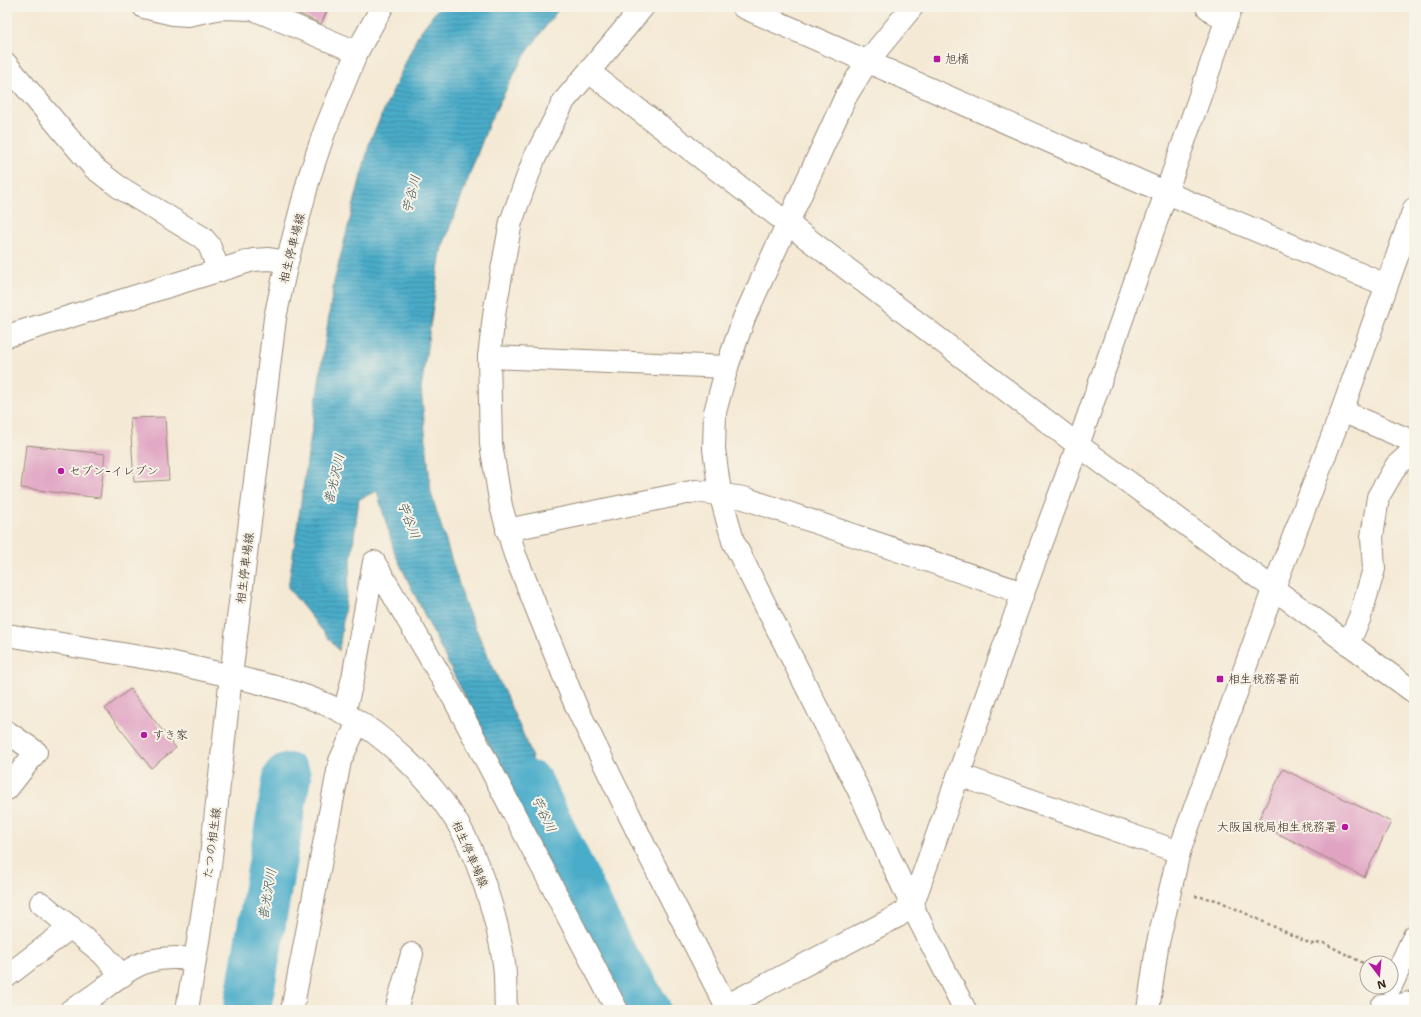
<svg xmlns="http://www.w3.org/2000/svg" width="1421" height="1017" viewBox="0 0 1421 1017" font-family="'Shantell Sans','Klee One',sans-serif">
<style>
.water{fill:url(#water-rules);stroke:#426b74}
.lines{fill:none;stroke-linecap:round;stroke-linejoin:round}
.river{stroke:#49acc9;stroke-width:48}
.building{fill:#e0a3c2}
.minor-casing{stroke:#988a79;stroke-width:24}
.major-casing{stroke:#988a79;stroke-width:24}
.path{stroke:#988a79;stroke-width:2.5;stroke-dasharray:3 3;stroke-linecap:butt}
.minor{stroke:#fff;stroke-width:22}
.major{stroke:#fff;stroke-width:22}
.poi-dot{fill:#b5179e;stroke:#f7f3e8;stroke-width:1.5}
.labels{text-anchor:middle;dominant-baseline:central;stroke-width:4;stroke-linejoin:round;paint-order:stroke}
.poi-label{font-size:12px;fill:#3b2a1e;stroke:#f7f3e8;text-anchor:start}
.street-label{font-size:12px;fill:#3b2a1e;stroke:#f7f3e8}
.water-label{font-size:13px;font-style:italic;fill:#40585a;stroke:#f7f3e8}
</style>
<defs>
<pattern id="water-rules" width="6" height="5" patternUnits="userSpaceOnUse"><rect width="6" height="5" fill="#49acc9"/><path d="M0 2.5h6" fill="none" stroke="#3e8ca3"/></pattern>
</defs>
<rect width="100%" height="100%" fill="#f7f3e8"/>
<filter id="ink" filterUnits="userSpaceOnUse"><feTurbulence type="fractalNoise" baseFrequency=".025" numOctaves="2"/><feDisplacementMap in="SourceGraphic" scale="8" xChannelSelector="R" yChannelSelector="G"/><feConvolveMatrix kernelMatrix="1 2 1 2 8 2 1 2 1" color-interpolation-filters="sRGB"/></filter>
<filter id="wash" filterUnits="userSpaceOnUse"><feTurbulence type="fractalNoise" baseFrequency=".012" numOctaves="4" result="noise"/><feDisplacementMap in="SourceGraphic" scale="16" xChannelSelector="R" yChannelSelector="G"/><feGaussianBlur stdDeviation="0.9" result="paint"/><feColorMatrix in="noise" values="0 0 0 0 0 0 0 0 0 0 0 0 0 0 0 0 0 1.4 0 .05"/><feComposite in="paint" operator="in"/></filter>
<g filter="url(#wash)">
<rect width="100%" height="100%" fill="#f4e9d4"/>
<polygon class="water" points="439,7 560,7 522,59 489,123 441,251 421,389 431,493 466,607 528,745 577,905 524,814 446,659 395,554 377,491 359,499 339,651 288,588 334,282 370,141 418,35"/>
<g class="lines">
<g class="river">
<polyline points="530,785 609,949 647,1010"/>
<polyline points="247,1010 287,777"/>
</g>
</g>
<g id="blocks">
<g class="building">
<polygon points="284,7 329,7 321,24"/>
<polygon points="165,417 169,480 134,482 130,418"/>
<polygon points="26,445 105,454 100,498 21,488"/>
<polygon points="130,689 176,748 151,768 105,709"/>
<polygon points="1283,769 1391,822 1364,877 1257,823"/>
</g>
</g>
</g>
<g filter="url(#ink)">
<use href="#blocks" fill-opacity="0" stroke="#988a79" stroke-width="1"/>
<g class="lines">
<g class="minor-casing">
<g id="minor">
<polyline points="144,7 173,14 188,15 221,8 253,9 357,52"/>
<polyline points="643,7 564,101 534,159 511,222 495,308 489,357 491,444 501,506 515,555 576,706 644,845 728,1010"/>
<polyline points="743,7 1167,193 1386,285"/>
<polyline points="912,7 867,62 846,96 744,318 727,367 715,412 714,449 720,493 733,541 858,789 912,906 965,1010"/>
<polyline points="1207,7 1225,21"/>
<polyline points="7,65 94,168 119,187 203,238 209,245 219,271"/>
<polyline points="589,72 1078,445 1414,692"/>
<polyline points="7,336 253,260 269,259 287,262"/>
<polyline points="489,357 727,367"/>
<polyline points="1342,411 1414,442"/>
<polyline points="507,530 696,491 744,498 1023,593"/>
<polyline points="7,635 165,661 231,676"/>
<polyline points="1348,644 1360,617 1374,569 1372,537 1378,497 1396,466 1414,450"/>
<polyline points="344,713 353,678 374,562 454,699 617,1010"/>
<polyline points="7,732 36,752 7,789"/>
<polyline points="959,775 1179,852"/>
<polyline points="41,903 103,954 122,976"/>
<polyline points="7,976 71,927"/>
<polyline points="1391,986 1414,936"/>
<polyline points="726,1006 898,916 912,906 1023,593 1078,445 1231,7"/>
<polyline points="1382,1006 1395,1006 1414,1002"/>
<path d="M71 1010C98 997 120 970 149 961 165 957 180 958 195 959"/>
<polyline points="292,1010 340,761 358,722"/>
<polyline points="396,1010 412,954"/>
<polyline points="1148,1010 1157,947 1179,852 1273,590 1342,411 1414,209"/>
</g>
</g>
<g class="major-casing">
<g id="major">
<path d="M231 676C269 685 309 694 344 713 387 737 426 775 453 816 478 854 498 920 504 964 506 979 505 995 506 1010"/>
<polyline points="187,1010 210,866 231,676 275,318 287,262 309,178 325,130 357,52 382,7"/>
</g>
</g>
<polyline class="path" points="1195,896 1217,900 1311,944 1324,943 1367,965"/>
<use href="#minor" class="minor"/>
<use href="#major" class="major"/>
</g>
</g>
<g class="poi-dot">
<rect x="933" y="55" width="8" height="8" rx="2"/>
<circle cx="61" cy="471" r="4"/>
<rect x="1216" y="675" width="8" height="8" rx="2"/>
<circle cx="144" cy="735" r="4"/>
<circle cx="1345" cy="827" r="4"/>
</g>
<g class="labels">
<g class="poi-label">
<text x="945" y="59">旭橋</text>
<text x="69" y="471">セブン-イレブン</text>
<text x="1228" y="679">相生税務署前</text>
<text x="152" y="735">すき家</text>
<text x="1337" y="827" text-anchor="end">大阪国税局相生税務署</text>
</g>
<g class="street-label">
<text transform="translate(292 248) rotate(-76)">相生停車場線</text>
<text transform="translate(245 568) rotate(-83)">相生停車場線</text>
<text transform="translate(212 843) rotate(-83)">たつの相生線</text>
<text transform="translate(470 854) rotate(66)">相生停車場線</text>
</g>
<g class="water-label">
<text transform="translate(411 194) rotate(-76)">苧谷川</text>
<text transform="translate(334 479) rotate(-77)">普光沢川</text>
<text transform="translate(409 520) rotate(69)">苧谷川</text>
<text transform="translate(544 814) rotate(64)">苧谷川</text>
<text transform="translate(267 894) rotate(-80)">普光沢川</text>
</g>
</g>
<rect width="1421" height="1017" fill="none" stroke="#f7f3e8" stroke-width="24"/>
<g transform="translate(1379 975) rotate(164)"><circle r="19" fill="#f7f3e8" stroke="#aca397"/>
<path d="M0-3L7 15L0 10L-7 15Z" fill="#b5179e"/>
<text y="-6" font-size="11" font-weight="bold" text-anchor="middle" fill="#3b2a1e">N</text>
</g>
</svg>
